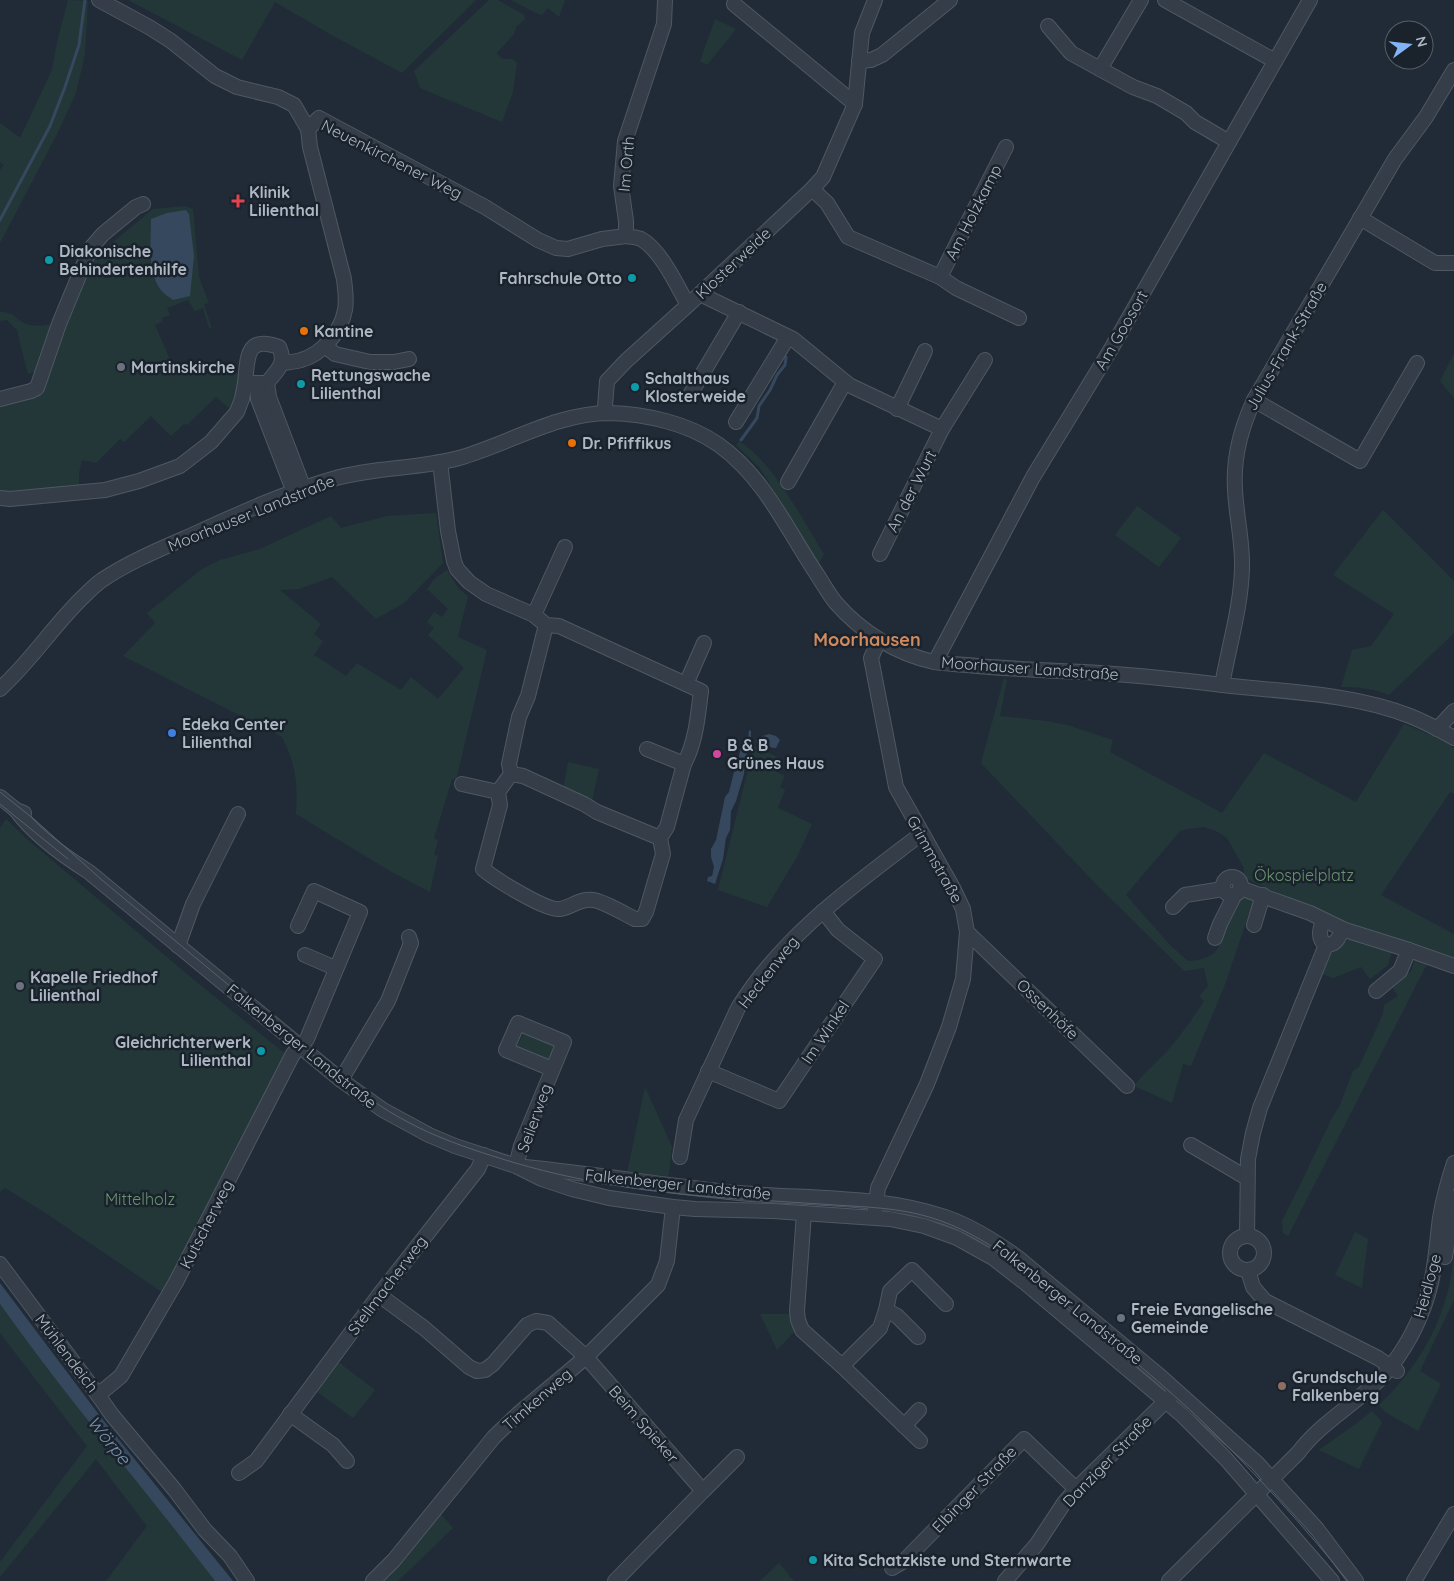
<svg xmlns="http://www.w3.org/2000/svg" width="1454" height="1581" viewBox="0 0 1454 1581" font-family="Quicksand,sans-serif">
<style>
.green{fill:#233738}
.water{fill:#35485e}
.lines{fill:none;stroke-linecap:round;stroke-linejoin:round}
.stream{stroke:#35485e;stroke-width:3}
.minor-casing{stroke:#4f5862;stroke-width:16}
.minor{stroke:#343d48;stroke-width:14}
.tram{stroke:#56616f;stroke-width:1}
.health-dot{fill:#e0444e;stroke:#1a222c;stroke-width:2}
.culture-dot{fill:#0f9aa8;stroke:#1a222c;stroke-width:2}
.food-dot{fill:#e8710a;stroke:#1a222c;stroke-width:2}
.worship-dot{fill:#6b7280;stroke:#1a222c;stroke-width:2}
.shop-dot{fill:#3f7fe0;stroke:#1a222c;stroke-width:2}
.hotel-dot{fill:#d1479c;stroke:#1a222c;stroke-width:2}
.education-dot{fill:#8d6e63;stroke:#1a222c;stroke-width:2}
.labels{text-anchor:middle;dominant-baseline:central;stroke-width:5;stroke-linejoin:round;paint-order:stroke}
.street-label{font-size:16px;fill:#aeb8c4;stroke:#1a222c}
.poi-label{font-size:16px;font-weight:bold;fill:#aeb8c4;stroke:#1a222c;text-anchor:start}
.park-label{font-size:16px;fill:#67946f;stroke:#1a222c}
.neighbourhood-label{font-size:18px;font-weight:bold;fill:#d18a5d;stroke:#1a222c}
.water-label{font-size:18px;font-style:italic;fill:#7790ac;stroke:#1a222c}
</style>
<rect width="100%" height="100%" fill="#212b37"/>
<g class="green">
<polygon points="68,0 88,1 85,54 76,93 56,136 0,243 0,170 4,165 0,162 0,123 20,138 52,70 57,42"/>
<polygon points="128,0 476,0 402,73 330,34 275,2 242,60"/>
<polygon points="489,0 498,0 524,15 525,19 516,27 514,34 497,53 502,59 513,59 517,63 513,92 502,122 420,88 414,71"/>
<polygon points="511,0 565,0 559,17 548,8 542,15 536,13"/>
<polygon points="715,19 736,29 707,65 700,61"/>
<path d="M185 206 193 209 199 277 209 303 204 304 212 329 209 328 203 308 195 311 188 300 167 308 170 315 162 318V322L155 325 174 369 179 366 182 369 183 374 242 373 237 400 230 409 216 397 187 425 184 424 171 436 151 416 124 442 120 439 96 463 82 460 79 473V490L0 494V404L42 388 34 372 28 374 17 330 7 320 0 321V312C16 312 14 319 26 324 35 327 46 325 55 324L96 247 101 252 153 209Z"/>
<polygon points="1454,353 1454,398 1440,381"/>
<path d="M739 441C773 462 802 519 824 554L819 563 760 468 736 445Z"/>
<polygon points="1137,506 1181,538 1159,567 1115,535"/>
<path d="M1383 510 1454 581V633L1389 695C1374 688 1357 687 1341 687L1352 650 1371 646 1394 614 1333 575Z"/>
<path d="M436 513 443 563 404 603 376 619 332 577 299 589 280 590 321 624 314 634 323 641 314 655 346 676 357 663 401 690 411 677 438 699 464 668 428 635 434 628 427 622 434 612 442 617 448 609 427 589 435 578 447 570 459 589 468 596 458 637 487 650 456 780 452 779 434 838 438 840 434 855 438 856 430 892 390 871 296 814C298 783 296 765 282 737L123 656 155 623 147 613 202 569 220 560 260 549 331 516 341 528 387 516Z"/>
<path d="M1004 678 1007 680 1000 716 1047 721 1067 725 1113 740 1110 752 1222 813 1264 753 1356 802 1404 724 1433 736 1454 748V794L1450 792 1381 895 1454 934V961L1359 929 1244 878V868L1227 838 1216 831 1204 827 1187 829 1180 831 1126 895 1170 945 1188 961C1199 961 1216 957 1220 944 1222 938 1223 931 1225 925 1229 914 1237 900 1246 893L1255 896 1224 987 1191 1066 1183 1064 1172 1103 1134 1086C1144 1072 1158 1062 1169 1049 1182 1034 1193 1018 1204 1001L1199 996 1208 986 1204 968 1184 971 1094 882 981 763Z"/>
<polygon points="754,746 780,758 775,771 785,776 780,787 785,790 778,808 812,824 798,855 767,907 718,890"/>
<polygon points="568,762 599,769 592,801 563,791"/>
<polygon points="6,819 28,840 194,980 288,1056 164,1290 162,1292 44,1212 5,1188 0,1192 0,828"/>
<polygon points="1349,939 1392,952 1388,965 1370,979 1361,967 1333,978 1322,974 1330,955"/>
<polygon points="1415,959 1427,964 1288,1236 1283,1233 1282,1221 1299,1187 1332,1118 1339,1107 1353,1071 1359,1067 1383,1014 1384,1005 1398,996 1393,988 1411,971"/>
<polygon points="524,1032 558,1046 551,1063 516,1048"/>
<polygon points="645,1087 672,1147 669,1174 668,1176 627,1173"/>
<polygon points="1355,1232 1368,1239 1362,1288 1335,1275"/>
<path d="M1454 1252V1300L1420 1371 1441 1384 1418 1431 1385 1412 1379 1405C1410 1376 1434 1339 1446 1298 1451 1283 1452 1267 1454 1252Z"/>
<polygon points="0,1304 102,1439 175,1528 215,1581 106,1581 147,1526 96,1459 0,1577 0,1562 87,1446 0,1333"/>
<polygon points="760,1314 791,1314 791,1322 796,1330 777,1350"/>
<polygon points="337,1361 375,1390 353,1418 316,1391"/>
<polygon points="1372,1411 1382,1422 1359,1469 1319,1450 1357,1423"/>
<polygon points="441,1514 453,1528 398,1581 382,1581 406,1555"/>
<path d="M779 1563C785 1569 788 1575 794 1581H760Z"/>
</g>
<g class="water">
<path d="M186 210 189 214 194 256 190 296 173 300C169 297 163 293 160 289 147 270 151 241 151 219L167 213Z"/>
<polygon points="749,730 751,731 751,743 745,759 744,774 736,801 731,811 730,830 726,838 723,859 715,884 707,881 708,877 712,876 714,867 711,857 711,849 716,840 725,797 729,792 734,772 739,765 739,756 741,747 748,740"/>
<path d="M769 734 776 736 780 740 776 748C770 748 763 744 757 744L756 740 760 737Z"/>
<path d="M0 1283 103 1420 233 1581H215C144 1488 68 1400 0 1304Z"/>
</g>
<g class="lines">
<g class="stream">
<polyline points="0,220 50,126 65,87 79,45 85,0"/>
<polyline points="741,440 757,418 759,406 770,390 777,375 785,365 786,357"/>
</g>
<g class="minor-casing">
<g id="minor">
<polyline points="99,0 149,27 171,41 215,76 237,87 278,97 294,105 308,129 319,118 485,207 538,240 556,248 568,249 602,239 626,236"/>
<path d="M665 0 664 24 625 141 621 186 626 221V236C630 237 637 237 641 239 661 250 677 286 688 305"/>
<polyline points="1141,0 1100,69 1133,87 1157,96 1186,113 1195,122 1229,142"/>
<polyline points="1165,0 1275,61"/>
<polyline points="734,4 855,104"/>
<polyline points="1048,26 1071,53 1100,69"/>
<polyline points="859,61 871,60 882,55 950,0"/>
<polyline points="812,189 827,203 848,237 940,277 1006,147"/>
<polyline points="1360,218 1435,263 1454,263"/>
<polyline points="940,277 956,288 1019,318"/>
<polyline points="700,294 793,339 849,385 942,429 880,554"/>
<polyline points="325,346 335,354 370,362 394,362 409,359"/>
<path d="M282 363C288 362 295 362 301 360 323 354 341 331 345 310 347 299 345 289 344 279L310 147 308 129"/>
<path d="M267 383H245C248 358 245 335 279 347 287 364 277 370 267 383L269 397 304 489"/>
<polyline points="257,384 258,399 294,492"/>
<polyline points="691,393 739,312"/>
<polyline points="0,399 31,391 37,388 59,324 90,249 103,234 136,207 143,204"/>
<polyline points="1254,400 1360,461 1417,363"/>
<polyline points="897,409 925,351"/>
<polyline points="606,413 605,407 607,381 626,361 688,305 812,189 823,177 855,104 862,33 875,0"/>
<polyline points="736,422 788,337"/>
<polyline points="942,429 985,360"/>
<path d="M440 462 448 531 454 561 457 569 469 582 486 594 534 615 546 625 559 626 701 691C698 715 696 742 684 764L667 827 660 838 663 854 646 912 642 919H635C625 914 603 901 593 900 580 898 572 907 560 909 546 911 495 879 483 869L500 805 498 792 511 774 509 764 519 717 528 696 546 625"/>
<polyline points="788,482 845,382"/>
<polyline points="0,498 10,499 105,490 139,481 180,466 211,442 237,412 242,399 245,383"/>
<polyline points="534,615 565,547"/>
<polyline points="935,662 1033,477 1111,349 1310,0"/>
<polyline points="686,684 704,643"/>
<path d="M1222 685C1229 646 1241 607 1242 568 1243 542 1236 515 1235 489 1233 458 1241 428 1254 400L1395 159 1426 117 1454 70"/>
<path d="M0 689C31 661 53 626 83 597 89 591 95 585 102 580 129 562 160 549 190 536 238 514 286 492 336 478 376 467 419 469 459 458 508 444 557 413 609 413 646 414 688 423 719 445 765 478 787 530 818 576 824 585 829 595 836 603 861 632 897 654 934 662 945 664 956 664 967 665 1006 669 1044 670 1083 672 1132 674 1182 680 1231 686 1290 692 1354 694 1410 716 1425 722 1440 730 1454 738"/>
<polyline points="1437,729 1454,711"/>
<polyline points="647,749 684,764"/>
<polyline points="511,774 523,776 584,804 597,812 660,838"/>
<polyline points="462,784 498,792"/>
<polyline points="0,797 16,810 24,813"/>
<path d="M16 810C34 835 62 855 89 872L341 1080 383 1110 429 1135 455 1146 516 1166 542 1179 572 1189 609 1198 673 1207 695 1209 773 1211 890 1219 924 1226 957 1238 993 1258 1024 1282 1183 1416 1226 1459 1332 1581"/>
<circle cx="1232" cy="886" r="9"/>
<polyline points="1240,888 1310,913 1345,930 1409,950 1454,966"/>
<polyline points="1173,907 1185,895 1217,890 1223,888"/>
<path d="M1323 921C1320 929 1317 939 1326 945 1336 945 1339 938 1342 929"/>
<polyline points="1254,925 1263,895"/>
<polyline points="967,932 1127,1086"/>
<polyline points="1215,938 1220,924 1233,898 1232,895"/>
<polyline points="178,946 193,904 238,814"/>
<polyline points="305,955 335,968"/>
<polyline points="1376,991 1400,971 1409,950"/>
<polyline points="708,1071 779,1101 875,959 838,930 823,911"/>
<polyline points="341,1080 388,1001 411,943 409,937"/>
<polyline points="1191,1145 1247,1178"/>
<path d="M680 1157 686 1120 738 1008C784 934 853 886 921 834"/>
<polyline points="516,1166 521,1146 564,1042 518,1023 506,1050 552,1069"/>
<path d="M525 1167C596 1174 667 1186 739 1193 806 1199 880 1195 945 1217 971 1226 995 1241 1017 1257L1161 1377 1257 1463 1317 1529 1356 1581"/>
<polyline points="875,1210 878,1188 927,1084 949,1027 963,979 967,932 963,909 953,888 896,787 871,658 879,640"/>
<polyline points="804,1213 797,1311 798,1320 802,1330 842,1366 920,1441"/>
<polyline points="1247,1236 1248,1159 1253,1133 1260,1108 1326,945"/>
<circle cx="1247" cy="1253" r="17"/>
<polyline points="1445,1257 1454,1198"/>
<polyline points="0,1264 98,1395 112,1415 174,1489 205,1530 230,1556 247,1581"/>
<polyline points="1248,1270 1253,1287 1265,1301 1378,1358 1397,1371"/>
<polyline points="379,1295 424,1328 469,1367 477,1371 485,1370 493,1364 527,1325 536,1321 548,1323 586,1357 703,1491 615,1581"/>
<polyline points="886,1310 897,1316 918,1337"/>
<polyline points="842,1366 880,1328 886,1310 890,1291 912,1270 946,1304"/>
<polyline points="98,1395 121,1376 176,1282 293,1054 307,1039 360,912 314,891 298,926"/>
<polyline points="290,1414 333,1445 347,1461"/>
<polyline points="904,1426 919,1410"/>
<polyline points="239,1473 256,1461 379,1295 478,1169 484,1155"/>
<polyline points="703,1491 737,1457"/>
<polyline points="892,1568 904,1561 1024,1439 1076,1489"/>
<polyline points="373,1581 394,1560 494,1437 518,1414 586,1357 658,1285 667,1261 673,1207"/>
<polyline points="1005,1581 1037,1544 1064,1503 1076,1489 1172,1395"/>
<path d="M1169 1581 1298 1453C1324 1418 1365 1400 1392 1365 1411 1340 1424 1312 1431 1283 1436 1261 1437 1240 1440 1218 1443 1200 1448 1181 1454 1163"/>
<polyline points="1414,1581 1454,1514"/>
</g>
</g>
<use href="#minor" class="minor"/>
<g class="tram">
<path d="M0 792 35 820 103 881 342 1079C363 1094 383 1109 406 1121 435 1137 467 1148 499 1158 578 1183 659 1194 742 1199 773 1201 805 1203 836 1205 867 1207 899 1208 929 1217 987 1234 1031 1275 1076 1313 1120 1349 1164 1385 1205 1424 1256 1474 1304 1526 1348 1581"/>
<polyline points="0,804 68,859"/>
</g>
</g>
<path class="health-dot" d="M235.5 193.5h5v5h5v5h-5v5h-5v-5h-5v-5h5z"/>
<g class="culture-dot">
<circle cx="49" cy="260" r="5"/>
<circle cx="632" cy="278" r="5"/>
<circle cx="301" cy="384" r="5"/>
<circle cx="635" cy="387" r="5"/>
<circle cx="261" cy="1051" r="5"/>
<circle cx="813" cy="1560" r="5"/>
</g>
<g class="food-dot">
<circle cx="304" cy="331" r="5"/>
<circle cx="572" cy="443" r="5"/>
</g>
<g class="worship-dot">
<circle cx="121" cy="367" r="5"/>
<circle cx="20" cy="986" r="5"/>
<circle cx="1121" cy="1318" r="5"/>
</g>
<circle class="shop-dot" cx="172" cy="733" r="5"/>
<circle class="hotel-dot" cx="717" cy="754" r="5"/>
<circle class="education-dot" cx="1282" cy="1386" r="5"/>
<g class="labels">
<g class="street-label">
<text transform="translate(392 159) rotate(27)">Neuenkirchener Weg</text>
<text transform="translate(626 164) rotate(-85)">Im Orth</text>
<text transform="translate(973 212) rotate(-63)">Am Holzkamp</text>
<text transform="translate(733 263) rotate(-43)">Klosterweide</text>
<text transform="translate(1121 330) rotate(-60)">Am Goosort</text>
<text transform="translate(1286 346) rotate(-60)">Julius-Frank-Straße</text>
<text transform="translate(911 491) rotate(-63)">An der Wurt</text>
<text transform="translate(251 513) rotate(-22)">Moorhauser Landstraße</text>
<text transform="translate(1030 668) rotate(4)">Moorhauser Landstraße</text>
<text transform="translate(935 859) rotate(61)">Grimmstraße</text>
<text transform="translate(768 972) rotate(-52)">Heckenweg</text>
<text transform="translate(1048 1009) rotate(44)">Ossenhöfe</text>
<text transform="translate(825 1032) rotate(-56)">Im Winkel</text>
<text transform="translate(302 1046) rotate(39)">Falkenberger Landstraße</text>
<text transform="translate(534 1118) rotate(-70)">Seilerweg</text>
<text transform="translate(678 1184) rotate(6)">Falkenberger Landstraße</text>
<text transform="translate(206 1224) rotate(-63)">Kutscherweg</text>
<text transform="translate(387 1285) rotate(-53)">Stellmacherweg</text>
<text transform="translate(1427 1286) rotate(-75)">Heidloge</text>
<text transform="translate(1068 1302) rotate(39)">Falkenberger Landstraße</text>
<text transform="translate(67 1353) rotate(53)">Mühlendeich</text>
<text transform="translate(537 1399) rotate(-41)">Timkenweg</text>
<text transform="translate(644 1424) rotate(49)">Beim Spieker</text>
<text transform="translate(1107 1461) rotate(-46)">Danziger Straße</text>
<text transform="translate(974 1489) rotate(-46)">Elbinger Straße</text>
</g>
<g class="poi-label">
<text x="249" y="192">Klinik<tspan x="249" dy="18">Lilienthal</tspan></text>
<text x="59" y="251">Diakonische<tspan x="59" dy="18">Behindertenhilfe</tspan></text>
<text x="622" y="278" text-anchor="end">Fahrschule Otto</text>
<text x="314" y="331">Kantine</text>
<text x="131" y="367">Martinskirche</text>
<text x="311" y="375">Rettungswache<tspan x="311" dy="18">Lilienthal</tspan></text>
<text x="645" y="378">Schalthaus<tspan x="645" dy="18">Klosterweide</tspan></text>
<text x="582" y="443">Dr. Pfiffikus</text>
<text x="182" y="724">Edeka Center<tspan x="182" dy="18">Lilienthal</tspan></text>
<text x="727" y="745">B &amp; B<tspan x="727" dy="18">Grünes Haus</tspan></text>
<text x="30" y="977">Kapelle Friedhof<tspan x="30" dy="18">Lilienthal</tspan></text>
<text x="251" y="1042" text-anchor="end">Gleichrichterwerk<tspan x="251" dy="18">Lilienthal</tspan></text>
<text x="1131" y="1309">Freie Evangelische<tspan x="1131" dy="18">Gemeinde</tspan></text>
<text x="1292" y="1377">Grundschule<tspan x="1292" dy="18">Falkenberg</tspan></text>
<text x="823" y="1560">Kita Schatzkiste und Sternwarte</text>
</g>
<g class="park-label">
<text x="1304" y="875">Ökospielplatz</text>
<text x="140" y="1199">Mittelholz</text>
</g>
<g class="neighbourhood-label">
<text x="867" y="639">Moorhausen</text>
</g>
<g class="water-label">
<text transform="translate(109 1440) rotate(51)">Wörpe</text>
</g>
</g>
<g transform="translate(1409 45) rotate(75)"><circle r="24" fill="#1a222c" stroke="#555e69"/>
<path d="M0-4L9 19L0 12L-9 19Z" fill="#82b4f5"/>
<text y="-8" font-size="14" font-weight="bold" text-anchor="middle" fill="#aeb8c4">N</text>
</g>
</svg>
